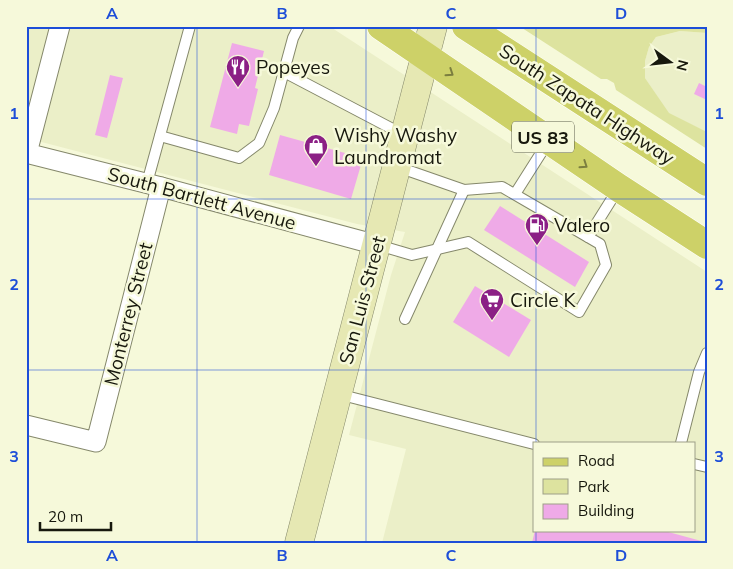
<svg xmlns="http://www.w3.org/2000/svg" width="733" height="569" viewBox="0 0 733 569" font-family="Mulish,sans-serif">
<style>
.built{fill:#ebefc8;fill-rule:evenodd}
.green{fill:#dde39f}
.building{fill:#efaae7}
.lines{fill:none;stroke-linecap:round;stroke-linejoin:round}
.service-casing{stroke:#85886b;stroke-width:12}
.minor-casing{stroke:#85886b;stroke-width:21}
.secondary-casing{stroke:#85886b;stroke-width:29}
.primary-casing{stroke:#fff;stroke-width:29}
.service{stroke:#fff;stroke-width:10}
.minor{stroke:#fff;stroke-width:19}
.secondary{stroke:#e6e8b3;stroke-width:28}
.primary{stroke:#cdd168;stroke-width:28}
.oneway{stroke:#7b7e3f}
.grid{fill:none;stroke:#1d4ed8;stroke-width:1;stroke-opacity:0.55}
.labels{text-anchor:middle;dominant-baseline:central;stroke-width:5;stroke-linejoin:round;paint-order:stroke}
.shield{fill:#f6f9da;stroke:#5a5c4a;stroke-width:1}
.shield-label{font-size:18px;font-weight:bold;fill:#17180d}
.poi-label{font-size:19px;fill:#17180d;stroke:#f6f9da;text-anchor:start}
.street-label{font-size:19px;fill:#17180d;stroke:#f6f9da}
.neatline{fill:none;stroke:#1d4ed8;stroke-width:2}
.grid-label{font-size:16px;text-anchor:middle;font-weight:bold;fill:#1d4ed8}
</style>
<rect width="100%" height="100%" fill="#f6f9da"/>
<g class="built">
<path d="M26 26H329L707 272V543H382L406 449 349 435 391 275 405 232 357 224 26 138ZM534 443H694V530H534Z"/>
<polygon points="680,31 707,33 707,132 669,114 645,78 645,61 649,47 656,37"/>
</g>
<polygon class="green" points="519,26 707,26 707,33 680,31 656,37 649,47 645,61 645,78 669,113 707,132 707,149 616,90 614,83 607,79 601,79"/>
<g class="building">
<polygon points="232,43 264,51 255,88 258,89 249,126 239,124 237,134 210,127"/>
<polygon points="110,75 123,78 107,138 95,135"/>
<polygon points="699,83 707,87 707,100 694,94"/>
<polygon points="280,135 363,158 351,199 269,175"/>
<polygon points="500,206 589,262 575,287 484,230"/>
<polygon points="475,286 531,320 509,357 453,322"/>
<polygon points="535,530 661,530 705,542 532,543"/>
</g>
<g class="lines">
<g class="service-casing">
<g id="service">
<polyline points="284,72 404,135"/>
<polyline points="160,136 239,158 259,143 274,108 293,38 299,26"/>
<polyline points="398,167 464,190 405,319"/>
<polyline points="147,183 190,26"/>
<polyline points="515,194 548,142"/>
<polyline points="588,237 618,189"/>
<polyline points="378,245 412,255 468,242 579,312 606,265 600,244 502,187 464,190"/>
<polyline points="338,394 534,444"/>
<polyline points="681,443 699,372 707,353"/>
<polyline points="694,464 707,467"/>
</g>
</g>
<g class="minor-casing">
<g id="minor">
<polyline points="26,153 161,187 377,245"/>
<polyline points="27,153 60,26"/>
<polyline points="26,425 96,442 161,187"/>
</g>
</g>
<g class="secondary-casing">
<polyline id="secondary" points="299,543 433,26"/>
</g>
<g class="primary-casing">
<g id="primary">
<polyline points="381,26 619,188 707,245"/>
<polyline points="466,26 707,182"/>
</g>
</g>
<use href="#service" class="service"/>
<use href="#minor" class="minor"/>
<use href="#secondary" class="secondary"/>
<use href="#primary" class="primary"/>
</g>
<defs><path id="oneway-chevron" d="M-2-3.5L2.5 0L-2 3.5" fill="none" stroke-width="1.6" stroke-linecap="round" stroke-linejoin="round" transform="scale(1.25)"/></defs>
<g class="oneway">
<use href="#oneway-chevron" transform="translate(450 73) rotate(34)"/>
<use href="#oneway-chevron" transform="translate(584 165) rotate(34)"/>
</g>
<path class="grid" d="M197 26V543M366 26V543M536 26V443M26 199H707M26 370H707M536 530V543"/>
<defs>
<g id="restaurant-pin" transform="scale(1.25)"><path d="M0 17L-7.5 6A9.5 9.5 0 1 1 7.5 6Z" fill="#8b2085" stroke="#f6f9da"/><path d="M-5-6h1v4h1v-4h1v4h1v-4h1v5L-1.5 .5V6h-2V.5L-5-1ZM5-6V6H3V1.5H1.5Q1.5-4 5-6Z" fill="#fff"/></g>
<g id="shop-pin" transform="scale(1.25)"><path d="M0 17L-7.5 6A9.5 9.5 0 1 1 7.5 6Z" fill="#8b2085" stroke="#f6f9da"/><path d="M-5-2.5h2.3a2.7 3.5 0 0 1 5.4 0H5L5.5 6h-11ZM-1.5-2.5h3a1.5 2.3 0 0 0-3 0Z" fill="#fff"/></g>
<g id="fuel-pin" transform="scale(1.25)"><path d="M0 17L-7.5 6A9.5 9.5 0 1 1 7.5 6Z" fill="#8b2085" stroke="#f6f9da"/><path d="M-5.5-6h7V0h2V4h1.3V-2.5L3-4.5l.8-.8L6-3V5H2.5V1h-1V6h-7ZM-4.2-4.7v3.2H.2V-4.7Z" fill="#fff"/></g>
<g id="supermarket-pin" transform="scale(1.25)"><path d="M0 17L-7.5 6A9.5 9.5 0 1 1 7.5 6Z" fill="#8b2085" stroke="#f6f9da"/><path d="M-6-5.5h2.5l.6 2H6L4.5 2H-2.5L-4.4-4H-6ZM-1.5 3.2a1.3 1.3 0 1 0 .1 0ZM3 3.2a1.3 1.3 0 1 0 .1 0Z" fill="#fff"/></g>
</defs>
<g fill-rule="evenodd">
<use href="#restaurant-pin" x="238" y="67"/>
<use href="#shop-pin" x="316" y="146"/>
<use href="#fuel-pin" x="537" y="225"/>
<use href="#supermarket-pin" x="492" y="300"/>
</g>
<g class="labels">
<rect class="shield" x="512" y="121.5" width="62" height="31" rx="4"/>
<g class="shield-label">
<text x="543" y="137">US 83</text>
</g>
<g class="poi-label">
<text x="256" y="67">Popeyes</text>
<text x="334" y="135">Wishy Washy<tspan x="334" dy="22">Laundromat</tspan></text>
<text x="554" y="225">Valero</text>
<text x="510" y="300">Circle K</text>
</g>
<g class="street-label">
<text transform="translate(587 104) rotate(33)">South Zapata Highway</text>
<text transform="translate(202 198) rotate(15)">South Bartlett Avenue</text>
<text transform="translate(362 300) rotate(-75)">San Luis Street</text>
<text transform="translate(128 314) rotate(-76)">Monterrey Street</text>
</g>
</g>
<rect width="733" height="569" fill="none" stroke="#f6f9da" stroke-width="55"/>
<rect x="533" y="442" width="162" height="90" fill="#f6f9da" stroke="#9d9f88"/>
<rect x="543" y="458" width="25" height="8" fill="#cdd168" stroke="#9d9f88"/>
<text x="578" y="466" font-size="15" fill="#17180d">Road</text>
<rect x="543" y="479" width="25" height="15" fill="#dde39f" stroke="#9d9f88"/>
<text x="578" y="492" font-size="15" fill="#17180d">Park</text>
<rect x="543" y="504" width="25" height="15" fill="#efaae7" stroke="#9d9f88"/>
<text x="578" y="516" font-size="15" fill="#17180d">Building</text>
<g transform="translate(670 62) rotate(105)" stroke="#f6f9da" stroke-width="4" paint-order="stroke">
<path d="M0-4L9 19L0 12L-9 19Z" fill="#17180d"/>
<text y="-8" font-size="14" font-weight="bold" text-anchor="middle" fill="#17180d">N</text>
</g>
<path d="M40 522v8h71v-8" fill="none" stroke="#17180d" stroke-width="2.5"/>
<text x="48" y="522" font-size="15" fill="#17180d" stroke="#f6f9da" stroke-width="4" paint-order="stroke">20 m</text>
<rect x="28" y="28" width="678" height="514" class="neatline"/>
<g class="grid-label">
<text x="112" y="19">A</text>
<text x="282" y="19">B</text>
<text x="451" y="19">C</text>
<text x="621" y="19">D</text>
<text x="14" y="119">1</text>
<text x="719" y="119">1</text>
<text x="14" y="290">2</text>
<text x="719" y="290">2</text>
<text x="14" y="462">3</text>
<text x="719" y="462">3</text>
<text x="112" y="561">A</text>
<text x="282" y="561">B</text>
<text x="451" y="561">C</text>
<text x="621" y="561">D</text>
</g>
</svg>
